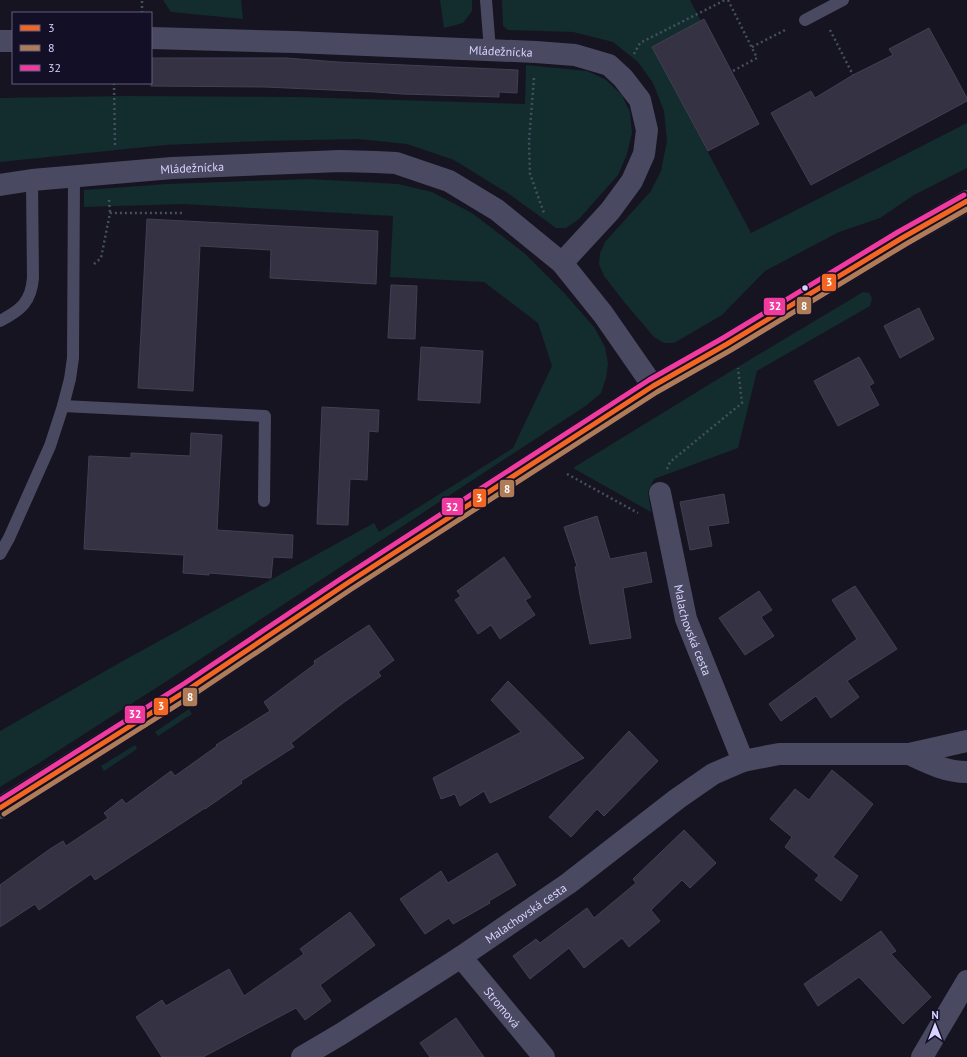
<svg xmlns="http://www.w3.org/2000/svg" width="967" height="1057" viewBox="0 0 967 1057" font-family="'PT Sans',sans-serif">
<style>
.green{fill:#132c2d}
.building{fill:#343243;stroke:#433f54}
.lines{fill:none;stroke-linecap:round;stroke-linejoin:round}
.path{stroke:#44505f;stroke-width:2.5;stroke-dasharray:2 3;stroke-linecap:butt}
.service{stroke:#4a4962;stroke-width:12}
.minor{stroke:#4a4962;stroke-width:22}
.tertiary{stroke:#4a4962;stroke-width:22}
.bus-1-casing{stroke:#130f26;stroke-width:8}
.bus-2-casing{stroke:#130f26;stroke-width:8}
.bus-3-casing{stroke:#130f26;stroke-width:8}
.bus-1{stroke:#f26522;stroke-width:5}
.bus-2{stroke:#b07c57;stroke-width:5}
.bus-3{stroke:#f13a9d;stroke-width:5}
.bus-dot{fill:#d9d4ff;stroke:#130f26;stroke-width:1.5}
.labels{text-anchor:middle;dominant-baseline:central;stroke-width:3.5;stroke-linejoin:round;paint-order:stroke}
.street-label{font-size:12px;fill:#d9d4ff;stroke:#130f26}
.line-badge{stroke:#130f26;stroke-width:1.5}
.badge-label{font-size:11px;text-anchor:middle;font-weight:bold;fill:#fff}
</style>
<rect width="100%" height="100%" fill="#161421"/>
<g class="green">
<polygon points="163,0 241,0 243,19 171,12"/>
<polygon points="440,0 472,0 472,11 463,23 444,28"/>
<polygon points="502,0 690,0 701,21 652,47 751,233 967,123 967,168 914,195 880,218 839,232 765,271 722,315 674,343 664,343 654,337 625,303 604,276 599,264 600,253 605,242 651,191 661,171 667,141 664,111 653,83 638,62 613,42 573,32 508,30 503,26"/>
<polygon points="526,65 587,71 605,79 622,95 630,112 632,133 627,154 618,175 579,219 566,228 556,228 509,194 454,160 407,144 358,139 264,141 165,145 0,162 0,98 128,96 298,97 525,104"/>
<polygon points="309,179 398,184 432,192 472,213 523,252 565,294 594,327 605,347 608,363 606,378 601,393 587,405 173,677 39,763 0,787 0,731 121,662 374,523 379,532 513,448 552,366 538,323 484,282 390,277 393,216 184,204 84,207 84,190 167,184"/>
<polygon points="863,292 869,293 872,298 870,306 757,371 738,448 654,479 648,492 651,512 573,468 731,371"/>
<polygon points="189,709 192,714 158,736 155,732"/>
<polygon points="135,745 137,749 104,771 101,766"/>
</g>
<g class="building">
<polygon points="704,19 759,124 708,151 652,47"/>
<polygon points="929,28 967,98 967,101 811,185 771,113 811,91 815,98 853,75 893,55 889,49"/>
<polygon points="151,58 286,58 338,62 518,70 517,93 499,92 499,97 402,94 376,92 265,87 151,86"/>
<polygon points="147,219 378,231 376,284 270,278 271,250 200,246 193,391 138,388"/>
<polygon points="391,285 417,286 415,339 388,338"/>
<polygon points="919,308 934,339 900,358 884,326"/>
<polygon points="421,347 483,351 480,403 418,400"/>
<polygon points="859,357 874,383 869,386 879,405 838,426 814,381"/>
<polygon points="322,407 379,410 378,432 369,431 367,480 350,479 348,525 317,524"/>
<polygon points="191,433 222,435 217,530 293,535 292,558 273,557 271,578 209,573 209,575 183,573 184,555 84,549 89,456 131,458 131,453 190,456"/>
<polygon points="724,494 729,523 708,526 712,546 690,550 680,502"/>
<polygon points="597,516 610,559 646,552 652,582 623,588 631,638 590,644 580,595 575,567 577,566 564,527"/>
<polygon points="504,557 531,597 525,600 535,615 500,639 491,625 478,634 455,600 461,596 457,591"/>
<polygon points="855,586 897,649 847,681 859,697 831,718 816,696 781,721 769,704 857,639 832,600"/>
<polygon points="759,591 772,610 761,617 774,636 745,655 719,618"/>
<polygon points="369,625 394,660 378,672 381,676 343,703 291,743 294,747 241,781 242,783 205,809 205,808 95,880 91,874 39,910 35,904 0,927 0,885 50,849 63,841 66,846 108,818 104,813 122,799 126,804 171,771 175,776 217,746 216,745 270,711 264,702 315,664 314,661"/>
<polygon points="508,681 584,758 490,803 484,791 460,806 455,794 441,799 433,778 521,732 491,700"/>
<polygon points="629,731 658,761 604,816 597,809 571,837 549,817"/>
<polygon points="832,770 873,804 833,857 858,876 841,901 815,880 819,875 785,847 792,837 770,819 795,789 809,800"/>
<polygon points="684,830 716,863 690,888 682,880 651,910 660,921 629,947 622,938 584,968 569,948 530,979 513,956 536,939 540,943 587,908 594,918 636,883 633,879"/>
<polygon points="497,853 516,885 489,901 490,903 453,924 449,918 425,934 400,899 441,871 448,883"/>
<polygon points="350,912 375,945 320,985 331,1001 305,1020 296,1008 203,1057 162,1057 136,1017 162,1000 166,1006 229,969 244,996 304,954 300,949"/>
<polygon points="881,931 896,951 891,954 931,997 903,1024 859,977 818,1006 804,984"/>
<polygon points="456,1018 484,1057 430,1057 420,1043"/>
</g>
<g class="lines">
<g class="path">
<polyline points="728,0 757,58 731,72"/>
<polyline points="142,13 142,0"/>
<polyline points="830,30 853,75"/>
<polyline points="752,47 787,29"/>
<polyline points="634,54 640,43 725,0"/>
<polyline points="534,78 529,141 530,174 544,213"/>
<polyline points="114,83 115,146"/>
<polyline points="109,200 110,213"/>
<polyline points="94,264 101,258 110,213 182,213"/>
<polyline points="667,469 670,462 742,403 738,368"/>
<polyline points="567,474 638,513"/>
</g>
<g class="service">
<polyline points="486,0 490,50"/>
<polyline points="805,20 843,0"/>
<path d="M0 321C21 310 31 302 33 278L32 180"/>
<polyline points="63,406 265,416 264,501"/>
<polyline points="0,554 9,538 50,446 63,406 70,379 73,358 74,177"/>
</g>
<g class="minor">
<path id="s1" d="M151 38 294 42 536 52 575 55 609 65 623 78 640 100 647 130 644 154 632 181 610 211 562 263"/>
<polyline points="0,41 13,41"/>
<path id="s2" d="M0 185 32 180 172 168 340 161 376 162 396 163 449 181 497 210 562 263 603 314 653 386"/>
<path id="s3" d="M660 493 686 619 743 761"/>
<path d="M909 754C928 763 946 772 967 772"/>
<path id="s4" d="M461 957 544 1057"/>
<path id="s5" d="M302 1057 341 1034 461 957 569 883 677 799 713 774 743 761 779 754H909L967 741"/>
<polyline points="922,1057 967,981"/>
</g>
<polyline class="tertiary" points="0,808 189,689 346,584 653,386 727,344 902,238 967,201"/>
<g class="bus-1-casing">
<polyline id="bus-1" points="0,808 189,689 346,584 653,386 727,344 902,238 967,201"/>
</g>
<g class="bus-2-casing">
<polyline id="bus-2" points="4,814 193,695 350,590 657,392 731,350 906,244 967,209"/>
</g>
<g class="bus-3-casing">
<polyline id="bus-3" points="0,800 185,683 342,578 649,380 723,338 898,232 964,195"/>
</g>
<use href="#bus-1" class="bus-1"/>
<use href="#bus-2" class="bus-2"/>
<use href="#bus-3" class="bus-3"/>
</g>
<circle class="bus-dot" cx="805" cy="288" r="3.5"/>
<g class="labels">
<g class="street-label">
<text stroke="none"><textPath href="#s1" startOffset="350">Mládežnícka</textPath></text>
<text stroke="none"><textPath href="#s2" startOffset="193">Mládežnícka</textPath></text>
<text stroke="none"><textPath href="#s3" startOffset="141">Malachovská cesta</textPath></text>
<text stroke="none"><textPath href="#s5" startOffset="266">Malachovská cesta</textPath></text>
<text stroke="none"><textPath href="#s4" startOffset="65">Stromová</textPath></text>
</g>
</g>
<g class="line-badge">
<rect x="821" y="273" width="16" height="19" rx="4" fill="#f26522"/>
<rect x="796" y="296" width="16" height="19" rx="4" fill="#b07c57"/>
<rect x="763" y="297" width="23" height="19" rx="4" fill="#f13a9d"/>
<rect x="499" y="479" width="16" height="19" rx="4" fill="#b07c57"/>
<rect x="472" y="488" width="15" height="20" rx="4" fill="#f26522"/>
<rect x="441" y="497" width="23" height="19" rx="4" fill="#f13a9d"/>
<rect x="182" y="687" width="16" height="20" rx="4" fill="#b07c57"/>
<rect x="153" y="697" width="16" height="19" rx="4" fill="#f26522"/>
<rect x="124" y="705" width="22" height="19" rx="4" fill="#f13a9d"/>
</g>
<g class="badge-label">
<text x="829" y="286">3</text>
<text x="804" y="310">8</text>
<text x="775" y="310">32</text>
<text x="507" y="493">8</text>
<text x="479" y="502">3</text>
<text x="452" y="511">32</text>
<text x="190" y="701">8</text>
<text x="161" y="710">3</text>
<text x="135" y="718">32</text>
</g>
<rect x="12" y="12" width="140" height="72" fill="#130f26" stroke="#625e7d"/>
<rect x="20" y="25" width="20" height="6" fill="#f26522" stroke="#625e7d"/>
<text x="48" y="32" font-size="12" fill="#d9d4ff">3</text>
<rect x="20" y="45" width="20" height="6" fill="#b07c57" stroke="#625e7d"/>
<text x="48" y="52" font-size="12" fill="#d9d4ff">8</text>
<rect x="20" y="65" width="20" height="6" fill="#f13a9d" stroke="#625e7d"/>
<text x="48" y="72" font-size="12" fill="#d9d4ff">32</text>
<g transform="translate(935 1025)" stroke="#130f26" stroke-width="3" paint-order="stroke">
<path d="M0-3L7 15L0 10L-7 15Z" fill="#d9d4ff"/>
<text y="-6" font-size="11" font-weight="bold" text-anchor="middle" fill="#d9d4ff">N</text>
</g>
</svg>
